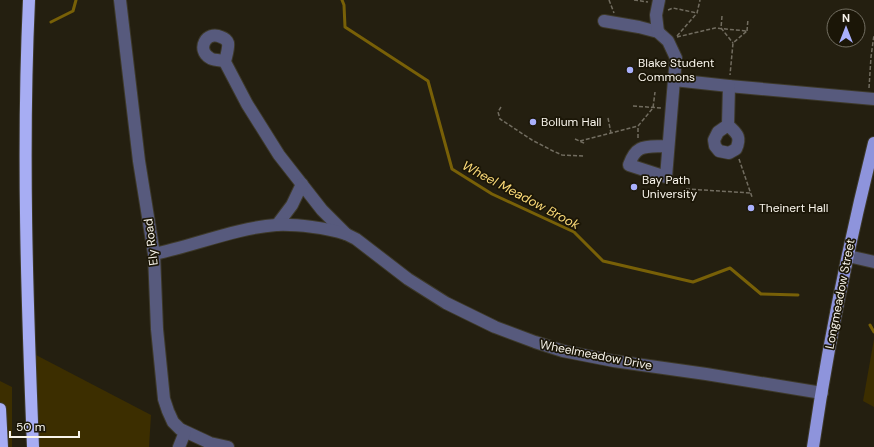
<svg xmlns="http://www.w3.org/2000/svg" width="874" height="447" viewBox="0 0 874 447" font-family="'DM Sans',sans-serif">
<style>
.green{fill:#3c2e00}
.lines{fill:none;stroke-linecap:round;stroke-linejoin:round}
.stream{stroke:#786007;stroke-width:3}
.minor-casing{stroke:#3d392a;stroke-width:14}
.major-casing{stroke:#3d392a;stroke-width:14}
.highway-casing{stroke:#3d392a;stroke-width:14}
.path{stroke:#726d60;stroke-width:1.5;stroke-dasharray:4 2;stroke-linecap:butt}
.minor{stroke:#575a7d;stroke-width:12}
.major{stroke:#8e94dc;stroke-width:12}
.highway{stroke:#a7adf3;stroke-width:12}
.poi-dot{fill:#a9b0fc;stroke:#1b1607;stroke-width:1.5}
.labels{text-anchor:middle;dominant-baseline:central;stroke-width:3.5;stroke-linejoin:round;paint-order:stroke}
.poi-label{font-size:12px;fill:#f8f4eb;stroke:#1b1607;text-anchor:start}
.street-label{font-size:12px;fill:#f8f4eb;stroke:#1b1607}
.water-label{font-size:13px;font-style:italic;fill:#fbda78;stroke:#1b1607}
</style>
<rect width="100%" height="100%" fill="#241f10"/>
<g class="green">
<polygon points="874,339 874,407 863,401"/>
<polygon points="36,355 151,415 149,447 30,447"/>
<polygon points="0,381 12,387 12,447 0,447"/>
</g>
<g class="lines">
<g class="stream">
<polyline points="342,0 344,5 345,27 428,81 452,169 492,194 574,232 603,261 693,282 730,268 761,294 798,295"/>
<polyline points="51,22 73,11 76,0"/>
<polyline points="870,325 874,332"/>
</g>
<g class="minor-casing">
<g id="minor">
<polyline points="120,0 139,161 154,254 157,329 164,399 168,411 173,422 180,429 210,443 228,447"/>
<polyline points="604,21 639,27 658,32 668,41 676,58 674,80"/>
<polyline points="658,32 656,15 659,0"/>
<path d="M225 62C226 56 229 48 228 43 227 40 224 38 221 37 206 30 196 50 210 58 214 61 220 59 225 62L247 104 279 155 322 210 346 234 356 239 408 279 446 303 495 327 535 342 563 351 614 361 706 374 822 393"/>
<polyline points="729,86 874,99"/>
<path d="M668 144 665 146C645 147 636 144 629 165L666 177 674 80 729 86 728 125 718 132 714 140 715 146 719 151 729 153 736 149C742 136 736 133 728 125"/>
<polyline points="277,225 292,205 302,184"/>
<path d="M154 254C193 246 236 228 276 225 297 224 327 228 346 234"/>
<polyline points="848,256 874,262"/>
<polyline points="179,447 185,432"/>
</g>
</g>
<g class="major-casing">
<path id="major" d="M813 447C828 344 849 243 874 143"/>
</g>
<g class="highway-casing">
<g id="highway">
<path d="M29 0C22 149 27 298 33 447"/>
<polyline points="0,409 2,447"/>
</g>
</g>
<g class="path">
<polyline points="609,0 614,13"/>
<polyline points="634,0 648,2"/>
<polyline points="668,10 673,8 697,13"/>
<polyline points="722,16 721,28 733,43"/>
<polyline points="747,31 748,19"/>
<polyline points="677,36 697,13 700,0"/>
<polyline points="677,37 715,28 747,31 733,43 730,75"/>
<polyline points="869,88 871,57 874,35"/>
<polyline points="633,106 661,108"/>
<polyline points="501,107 498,112 500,119 532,140 553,151 562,155 585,156"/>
<polyline points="608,118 611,133"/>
<polyline points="638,138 638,126"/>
<polyline points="575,139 586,144"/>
<polyline points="580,141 638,126 653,108 655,92"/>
<polyline points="739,159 752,197"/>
<polyline points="686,189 751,193"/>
</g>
<use href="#minor" class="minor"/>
<use href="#major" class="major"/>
<use href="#highway" class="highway"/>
</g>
<g class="poi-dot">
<circle cx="630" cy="70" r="4"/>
<circle cx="533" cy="122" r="4"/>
<circle cx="634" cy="187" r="4"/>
<circle cx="751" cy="208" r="4"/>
</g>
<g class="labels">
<g class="poi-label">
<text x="638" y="63">Blake Student<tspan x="638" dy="14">Commons</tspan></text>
<text x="541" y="122">Bollum Hall</text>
<text x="642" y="180">Bay Path<tspan x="642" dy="14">University</tspan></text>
<text x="759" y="208">Theinert Hall</text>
</g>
<g class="street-label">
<text transform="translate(151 242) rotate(-97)">Ely Road</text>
<text transform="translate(840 294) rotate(-79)">Longmeadow Street</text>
<text transform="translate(596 355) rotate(11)">Wheelmeadow Drive</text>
</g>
<g class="water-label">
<text transform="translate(521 195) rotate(28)">Wheel Meadow Brook</text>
</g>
</g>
<g transform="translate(846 28)"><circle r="19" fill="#1b1607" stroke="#736f62"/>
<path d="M0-3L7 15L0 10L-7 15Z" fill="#a9b0fc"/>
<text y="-6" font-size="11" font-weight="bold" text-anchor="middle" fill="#f8f4eb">N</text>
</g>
<path d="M10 431v6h69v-6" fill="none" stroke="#f8f4eb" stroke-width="2"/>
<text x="16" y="431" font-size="12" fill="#f8f4eb" stroke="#1b1607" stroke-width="3" paint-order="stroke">50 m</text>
</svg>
